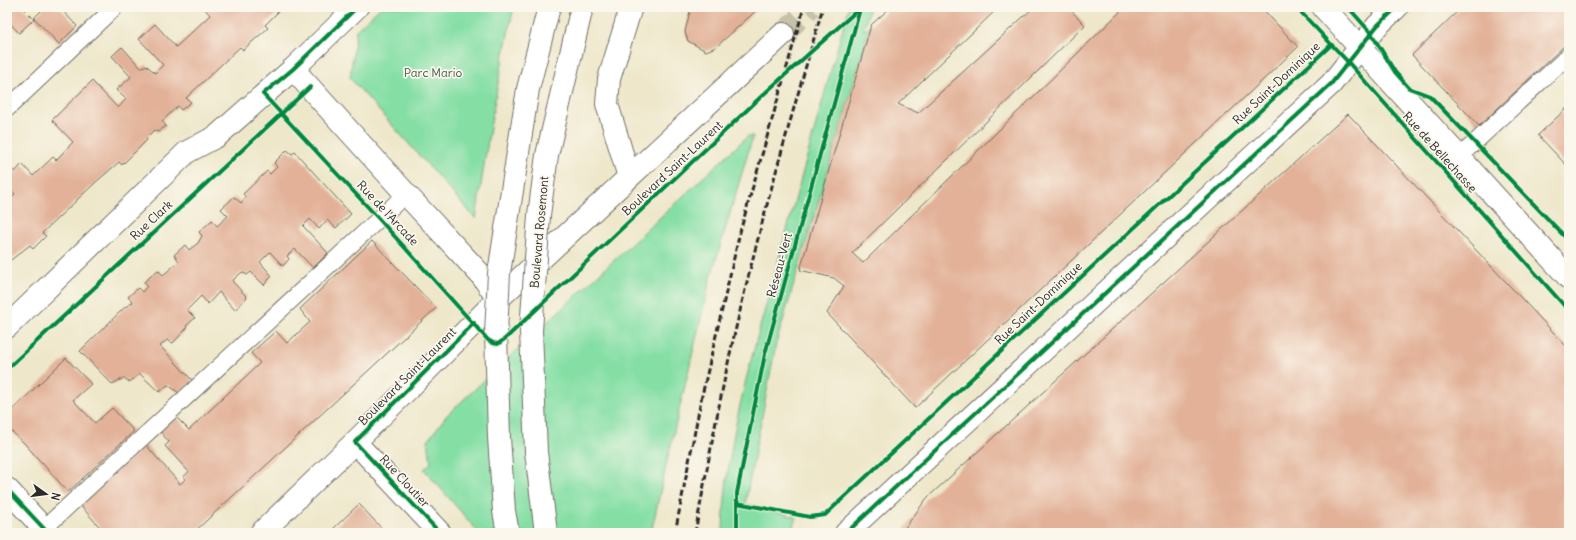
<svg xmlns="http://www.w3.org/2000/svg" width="1576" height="540" viewBox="0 0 1576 540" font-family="Delius,sans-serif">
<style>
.green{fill:#85dfa5;stroke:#588568}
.building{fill:#e2b197}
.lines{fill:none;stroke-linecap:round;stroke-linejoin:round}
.secondary-tunnel{stroke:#c7c1aa;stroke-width:22;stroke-dasharray:22 11;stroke-linecap:butt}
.lane-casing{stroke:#6f6d63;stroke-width:18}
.street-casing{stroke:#6f6d63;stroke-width:24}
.secondary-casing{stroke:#6f6d63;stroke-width:24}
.lane{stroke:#fff;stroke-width:16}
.street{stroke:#fff;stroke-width:22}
.secondary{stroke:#fff;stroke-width:22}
.rail{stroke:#2b2b2b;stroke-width:3;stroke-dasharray:6 3;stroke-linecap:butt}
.secondary-bridge-casing{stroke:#6f6d63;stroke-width:24;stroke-linecap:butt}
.secondary-bridge{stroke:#fff;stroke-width:22}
.cycleway-casing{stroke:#fbf7ec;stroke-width:6}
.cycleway{stroke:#00873e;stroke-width:4}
.labels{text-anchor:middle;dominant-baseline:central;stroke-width:3.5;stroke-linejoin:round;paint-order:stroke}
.park-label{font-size:12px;fill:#42584a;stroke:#fbf7ec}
.street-label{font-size:12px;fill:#2b2b2b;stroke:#fbf7ec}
</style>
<rect width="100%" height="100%" fill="#fbf7ec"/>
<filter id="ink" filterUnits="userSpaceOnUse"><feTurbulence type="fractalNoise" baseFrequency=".025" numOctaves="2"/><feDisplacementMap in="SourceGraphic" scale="8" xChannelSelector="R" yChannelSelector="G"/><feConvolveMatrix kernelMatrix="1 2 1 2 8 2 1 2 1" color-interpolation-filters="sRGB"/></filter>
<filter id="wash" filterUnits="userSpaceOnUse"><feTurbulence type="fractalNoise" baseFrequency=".012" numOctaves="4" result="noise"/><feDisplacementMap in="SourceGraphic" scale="16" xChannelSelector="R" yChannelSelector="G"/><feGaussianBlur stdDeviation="0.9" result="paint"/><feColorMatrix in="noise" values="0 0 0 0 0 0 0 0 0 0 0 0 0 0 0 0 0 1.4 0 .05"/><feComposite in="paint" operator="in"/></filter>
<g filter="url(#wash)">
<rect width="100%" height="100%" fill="#eee7ca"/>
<g class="green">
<path d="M381 7H514C498 77 486 148 476 219L350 78 356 30Z"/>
<path d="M849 7H870L863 31 871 25 776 344 745 504 796 517 791 533H723C725 443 752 356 776 270 800 182 824 94 849 7Z"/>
<polygon points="748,136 753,136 710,280 668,457 651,533 479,533 424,469 431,463 428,440 447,415"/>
</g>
<g id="blocks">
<g class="building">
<polygon points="7,7 22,7 34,19 19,33 7,20"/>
<polygon points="45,7 59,7 77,26 59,44 34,18"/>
<polygon points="203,7 283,7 265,25 268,28 243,50 240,47 186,98 191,102 181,110 178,106 162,121 166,126 158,132 154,130 146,138 147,140 122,165 119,162 96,182 42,233 46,236 33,249 30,245 7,263 7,202 15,194 7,185 7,172 11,168 15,172 22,164 33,176 53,157 56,160 73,142 52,120 92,81 118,108 126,99 116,90 131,77 112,56 122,47 141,68 146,65 155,73 163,65 139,39 155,24 176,47 210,15"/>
<polygon points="691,7 760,7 716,47 706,51 688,41 685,32"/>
<polygon points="891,7 999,7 898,104 918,113 1034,7 1068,7 1085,25 852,253 863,263 1125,7 1171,7 1172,9 1174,7 1261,7 1298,47 915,408 827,313 844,286 834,278 800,270 871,25"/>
<polygon points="1462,7 1569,7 1569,41 1479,126 1412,55"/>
<polygon points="1569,106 1569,168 1538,135"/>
<polygon points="1348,114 1569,349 1569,533 901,533 927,498"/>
<polygon points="287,150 292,154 295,152 351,214 336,228 327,220 319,229 310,219 303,226 328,253 313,268 295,249 287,256 289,259 283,266 270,252 260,262 272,276 264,285 251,272 247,275 242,272 232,281 247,297 235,310 219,292 208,304 201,296 187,310 195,318 186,326 187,328 173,343 167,340 160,346 193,381 179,393 168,385 159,392 140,374 129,382 124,378 112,384 80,351 124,308 133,302 128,297 138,288 142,292 147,286 144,282 158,270 163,275 174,266 179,261 174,255 185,245 189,250 198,243 202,236 199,232 212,220 217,226 228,216 221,209 234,197 241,203 246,197 243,194 267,171 270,174 277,167 274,163"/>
<polygon points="372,241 436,308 193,533 105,533 80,505 145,444 180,484 186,479 183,477 189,472 165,446 169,442 159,430 175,416 189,430 260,363 251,353 276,331 287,343 310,322 300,309"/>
<polygon points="66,358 91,384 73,400 95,423 112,408 134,431 68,492 24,443 7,427 7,415"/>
<polygon points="359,504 386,533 333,533 331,531"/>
</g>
</g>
</g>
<g filter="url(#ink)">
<use href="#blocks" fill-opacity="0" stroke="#6f6d63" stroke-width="1"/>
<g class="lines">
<polyline class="secondary-tunnel" points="783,34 811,7"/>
<g class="lane-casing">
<g id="lane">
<polyline points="7,109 115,7"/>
<polyline points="1459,157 1569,55"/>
<polyline points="39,533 406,194"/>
</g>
</g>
<g class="street-casing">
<g id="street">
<polyline points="293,69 406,194 482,276 498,299"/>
<polyline points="629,177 607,104 609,79 631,7"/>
<polyline points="7,327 187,152 217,136 293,69 357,7"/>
<polyline points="355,442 440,533"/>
<polyline points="7,489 48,533"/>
<polyline points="846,533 1331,84 1377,26 1397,7"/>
</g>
</g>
<g class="secondary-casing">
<g id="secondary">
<polyline points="1323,7 1569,278"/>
<polyline points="261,533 355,442 498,299 783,34"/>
</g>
</g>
<use href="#lane" class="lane"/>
<use href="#street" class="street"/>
<use href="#secondary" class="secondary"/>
<g class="rail">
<polyline points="675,533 701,400 740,232 804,7"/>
<path d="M695 533C709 459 722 384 740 311 764 209 794 108 823 7"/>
</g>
<g class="secondary-bridge-casing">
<g id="secondary-bridge">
<polyline points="508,533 504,511 499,437 496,333 499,273 528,89 549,7"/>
<polyline points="546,533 536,452 531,331 539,215 547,155 582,7"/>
</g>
</g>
<use href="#secondary-bridge" class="secondary-bridge"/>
<g class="cycleway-casing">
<g id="cycleway">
<polyline points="357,7 293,69 263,94 379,219 488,340 493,343 498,344 506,338 765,93 861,7"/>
<polyline points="1296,7 1348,62 1569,311"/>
<polyline points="1348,7 1371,33 1395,72 1409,88 1430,96 1569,241"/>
<polyline points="7,369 310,87"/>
<polyline points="7,489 48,533"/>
<polyline points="737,503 810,517 825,515 1331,45"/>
<polyline points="440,533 355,442 474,323"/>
<polyline points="737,533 737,493 765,354 860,9"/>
<polyline points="846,533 1331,84 1377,26 1397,7"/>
</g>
</g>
<use href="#cycleway" class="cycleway"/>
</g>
</g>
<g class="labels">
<g class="park-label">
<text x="433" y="72">Parc Mario</text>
</g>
<g class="street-label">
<text transform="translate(1276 83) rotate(-43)">Rue Saint-Dominique</text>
<text transform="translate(1440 152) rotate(48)">Rue de Bellechasse</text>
<text transform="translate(672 168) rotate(-43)">Boulevard Saint-Laurent</text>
<text transform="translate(388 213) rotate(47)">Rue de l'Arcade</text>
<text transform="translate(151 220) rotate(-43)">Rue Clark</text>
<text transform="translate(539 232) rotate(-85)">Boulevard Rosemont</text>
<text transform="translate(779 265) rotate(-75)">Réseau-Vert</text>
<text transform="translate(1038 303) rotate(-43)">Rue Saint-Dominique</text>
<text transform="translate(407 376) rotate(-45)">Boulevard Saint-Laurent</text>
<text transform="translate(405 481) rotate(47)">Rue Cloutier</text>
</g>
</g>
<rect width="1576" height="540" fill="none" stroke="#fbf7ec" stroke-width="24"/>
<g transform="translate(46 494) rotate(104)" stroke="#fbf7ec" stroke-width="3" paint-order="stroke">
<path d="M0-3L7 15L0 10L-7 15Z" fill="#2b2b2b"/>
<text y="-6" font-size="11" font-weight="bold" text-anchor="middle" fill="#2b2b2b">N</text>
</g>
</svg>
